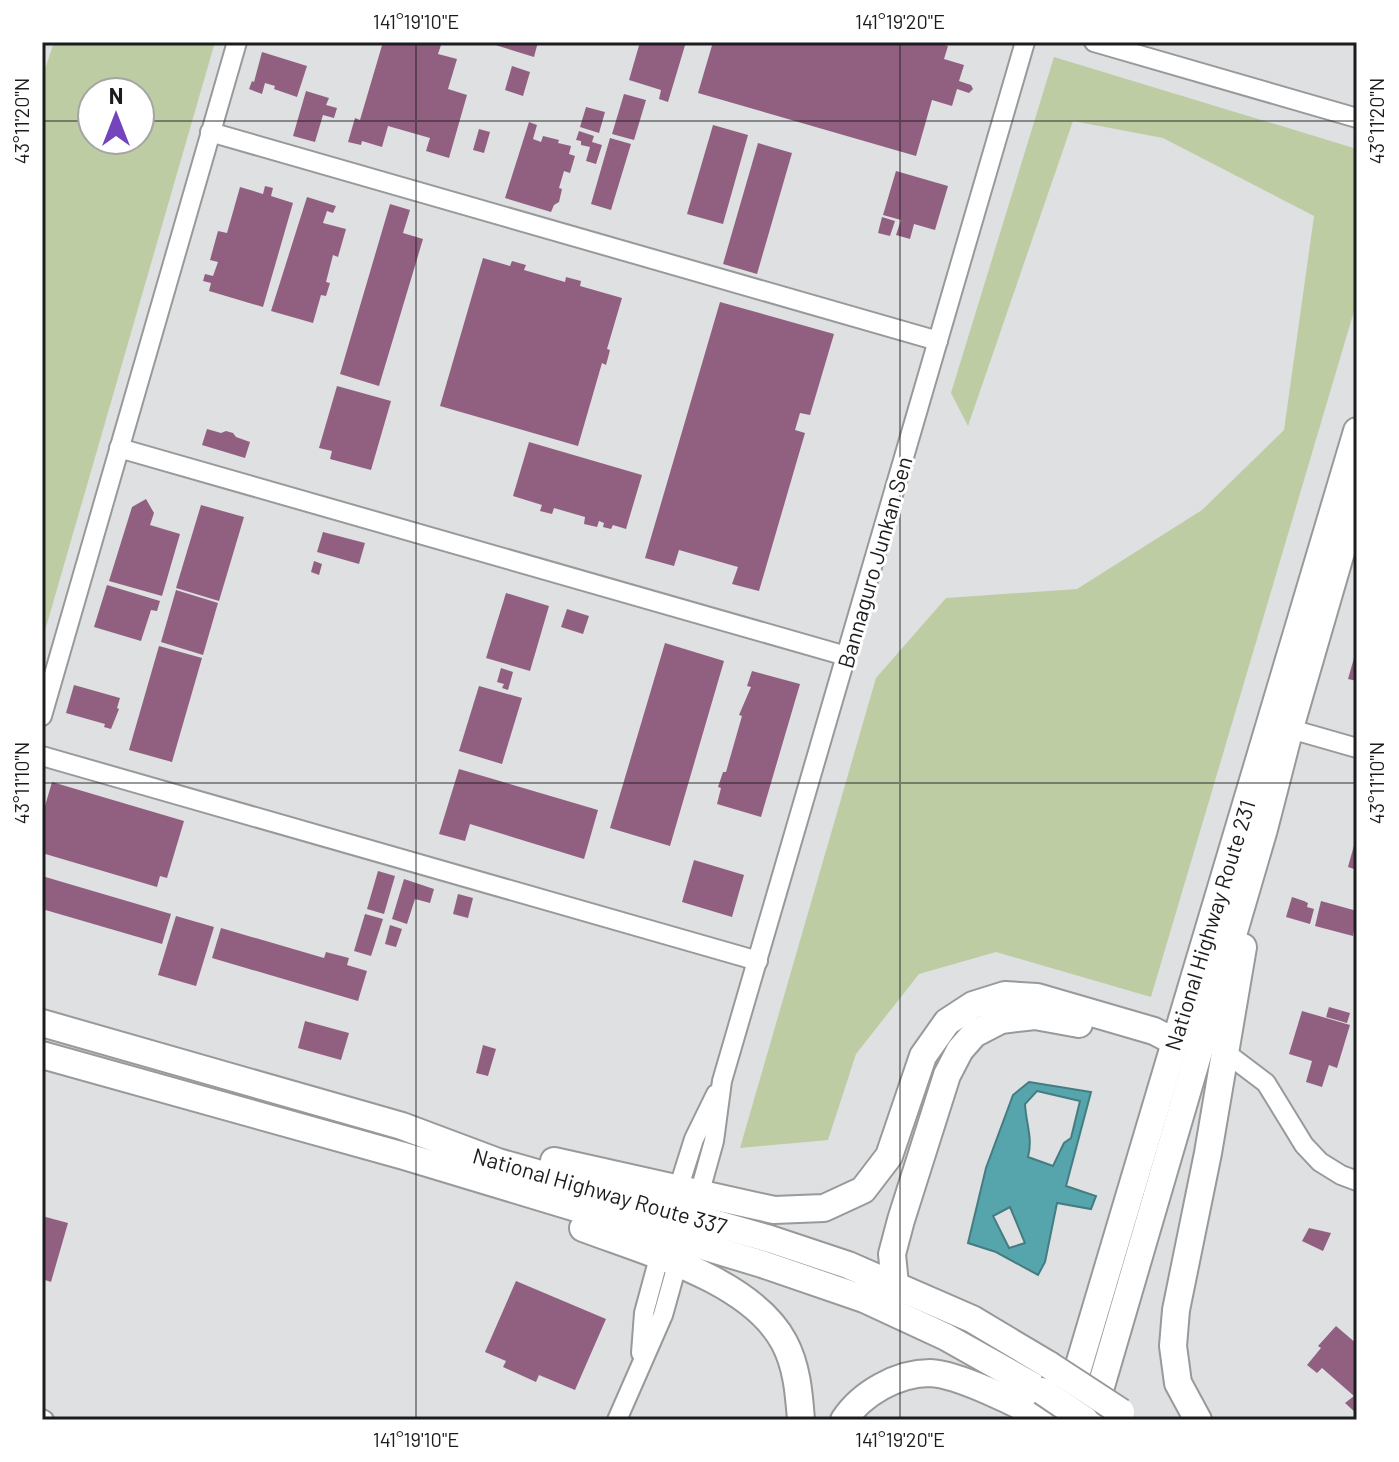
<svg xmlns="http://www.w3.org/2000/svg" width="1399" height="1462" viewBox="0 0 1399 1462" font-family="Barlow,sans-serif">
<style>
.green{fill:#becca4;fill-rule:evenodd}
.water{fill:#56a5ac;stroke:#447c81;stroke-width:2;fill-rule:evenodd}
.building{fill:#916080}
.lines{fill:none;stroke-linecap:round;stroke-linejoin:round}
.minor-casing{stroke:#97999b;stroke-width:22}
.highway-casing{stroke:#97999b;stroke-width:30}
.minor{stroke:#fff;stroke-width:18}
.highway{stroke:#fff;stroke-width:26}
.highway-bridge-casing{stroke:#97999b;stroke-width:30;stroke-linecap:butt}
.highway-bridge{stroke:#fff;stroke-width:26}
.ticks{fill:none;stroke:#1b1c1d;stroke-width:2;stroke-opacity:0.45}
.labels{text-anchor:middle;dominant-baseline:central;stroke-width:6;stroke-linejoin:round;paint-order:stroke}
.street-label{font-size:22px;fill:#1b1c1d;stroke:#fff}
.neatline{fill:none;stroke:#1b1c1d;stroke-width:3}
.ticks-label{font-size:20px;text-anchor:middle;fill:#1b1c1d}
</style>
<rect width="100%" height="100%" fill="#dee0e2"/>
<g class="green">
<path d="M54 42H215L42 641V78ZM92 92H140V140H92Z"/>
<polygon points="1054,57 1357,149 1357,301 1151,997 996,952 919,974 856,1054 828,1140 740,1148 876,678 946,598 1077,589 1202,510 1284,430 1314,216 1163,138 1073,121 968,426 951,393"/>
</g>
<path class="water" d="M1029 1082 1091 1092 1066 1186 1096 1196 1091 1209 1057 1203 1045 1262 1038 1275 996 1252 968 1243 986 1168 1013 1095ZM1037 1091 1080 1101 1071 1138 1064 1143 1053 1166 1028 1157C1033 1138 1026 1124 1025 1104ZM1010 1207 1025 1243 1009 1248 993 1216Z"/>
<g class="building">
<polygon points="383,42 442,42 438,54 457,59 448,89 467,95 449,158 426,151 430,138 388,126 382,147 362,141 361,145 348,142 355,118 360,120"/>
<polygon points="486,42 538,42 534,57"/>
<polygon points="640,42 686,42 668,102 659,99 661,90 629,80"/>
<polygon points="713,42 935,42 948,46 944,59 964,65 959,81 971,85 973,89 969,93 957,89 952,106 932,100 916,156 698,93"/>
<polygon points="262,52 307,66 297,97 274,89 275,86 265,83 262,94 249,89 252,81 254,82"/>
<polygon points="512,66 530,72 523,96 505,90"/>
<polygon points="306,91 329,98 326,105 337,108 334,118 323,115 315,142 293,136"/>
<polygon points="624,94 646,100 634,140 612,134"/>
<polygon points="586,107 605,112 599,133 580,127"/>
<polygon points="529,122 537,125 533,139 541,142 543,136 559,140 558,143 571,146 569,154 575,156 570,173 564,171 559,188 562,189 559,202 554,205 551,212 505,198"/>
<polygon points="713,125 748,135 723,224 687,214"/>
<polygon points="479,129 490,132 484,153 473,150"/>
<polygon points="579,131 594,136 592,142 602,145 596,164 586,161 590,147 581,145 581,141 576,140"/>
<polygon points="610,138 631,144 611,210 591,204"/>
<polygon points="758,143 792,153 757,274 723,264"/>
<polygon points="896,171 948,186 935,230 914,224 910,239 896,235 901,220 883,215"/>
<polygon points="265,186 273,188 271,196 293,203 263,307 209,291 211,283 203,281 205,274 213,276 218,262 210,260 218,231 227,233 240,187 263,194"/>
<polygon points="307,197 336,206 333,213 327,211 323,223 346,229 338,257 333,255 326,282 330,283 326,296 321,295 313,323 271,311"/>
<polygon points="390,204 410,210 403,233 423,239 379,386 340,374"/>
<polygon points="882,217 895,221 890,236 878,233"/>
<polygon points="483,258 510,266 512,261 526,265 524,270 565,282 566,277 581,281 580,286 622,298 607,349 610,350 606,365 602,363 578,446 440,406"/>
<polygon points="720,302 834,334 810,415 800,413 795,430 805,433 759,591 732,584 738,567 679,550 674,566 645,558"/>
<polygon points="337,386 391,401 371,470 330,459 332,451 319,448"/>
<polygon points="207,429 221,433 226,431 233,433 236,437 250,442 245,458 202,445"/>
<polygon points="529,442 642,475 626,529 613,525 611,529 603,527 604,523 599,521 597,527 584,524 585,517 554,508 552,514 540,511 542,505 513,496"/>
<polygon points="146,499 154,513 150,525 180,534 162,596 109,581 132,507"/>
<polygon points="201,505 244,517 219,601 176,588"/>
<polygon points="323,532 365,543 359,564 317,552"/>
<polygon points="314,561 322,564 319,575 311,572"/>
<polygon points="107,585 160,601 157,611 151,610 141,641 94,627"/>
<polygon points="176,590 218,603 203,655 161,642"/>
<polygon points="506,593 549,606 530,671 486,658"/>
<polygon points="567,609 589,616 583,634 561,627"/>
<polygon points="665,643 724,661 670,846 610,828"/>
<polygon points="159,646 202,658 172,762 129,750"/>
<polygon points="1354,658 1357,658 1357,681 1348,679"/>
<polygon points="501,668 513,672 508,690 502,688 504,684 497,682"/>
<polygon points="752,671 800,684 761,817 717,804 721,788 718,787 723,772 726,772 742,716 739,715 751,687 747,686"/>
<polygon points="74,685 120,698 117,708 119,709 111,729 104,727 105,724 66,713"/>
<polygon points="479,686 522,698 502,764 459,751"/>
<polygon points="459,769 598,810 584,859 470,824 465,841 439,834"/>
<polygon points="52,782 184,821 167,878 160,876 157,887 42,853 42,816"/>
<polygon points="1356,838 1357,838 1357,870 1348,867"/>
<polygon points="694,860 744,875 732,917 682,902"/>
<polygon points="378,871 395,876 384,914 367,909"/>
<polygon points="42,876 171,914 162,944 42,909"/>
<polygon points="404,879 434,889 430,903 415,899 407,924 392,919"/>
<polygon points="458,894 473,898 468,918 453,914"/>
<polygon points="1292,897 1304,901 1308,903 1307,907 1314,909 1310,924 1286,917"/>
<polygon points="1321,901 1357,911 1353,936 1315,926"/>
<polygon points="365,914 383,919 371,956 354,951"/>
<polygon points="176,916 214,927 196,986 158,975"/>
<polygon points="390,925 402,929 396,947 385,944"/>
<polygon points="221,928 324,958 326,952 349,958 347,965 367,971 358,1001 212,958"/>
<polygon points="1329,1007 1350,1013 1347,1023 1326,1017"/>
<polygon points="1302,1011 1350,1025 1337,1068 1329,1065 1322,1087 1306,1082 1312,1061 1289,1054"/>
<polygon points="305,1021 349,1033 341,1060 298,1048"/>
<polygon points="483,1045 496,1049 488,1076 476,1073"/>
<polygon points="42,1216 68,1223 51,1282 42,1279"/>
<polygon points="1309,1228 1331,1233 1323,1251 1302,1241"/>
<polygon points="516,1281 606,1319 575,1390 539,1375 536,1382 503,1367 506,1361 485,1352"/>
<polygon points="1336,1326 1357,1344 1357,1414 1345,1403 1354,1396 1322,1368 1317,1373 1307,1365 1321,1348 1318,1346"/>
</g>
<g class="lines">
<g class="minor-casing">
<g id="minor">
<polyline points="1094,42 1357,118"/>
<polyline points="210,132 938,341"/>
<polyline points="119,448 846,656"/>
<polyline points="42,716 237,42"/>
<polyline points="1280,726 1357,748"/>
<polyline points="42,756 758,961"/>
<polyline points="1225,1052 1266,1083 1304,1145 1320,1162 1341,1175 1357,1181"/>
<polyline points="682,1177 694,1139 716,1094"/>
<polyline points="702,1184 714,1141 722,1081 1025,42"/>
<polyline points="641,1353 644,1313 657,1265"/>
<polyline points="42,1419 44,1420"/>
<polyline points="617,1420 663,1315 675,1272"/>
</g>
</g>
<g class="highway-casing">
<g id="highway">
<polyline points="42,1023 402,1126 498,1162 770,1239 848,1265 972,1319 1049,1365"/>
<polyline points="42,1055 404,1156 762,1264 864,1299 946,1337 1042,1391"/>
<polyline points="554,1161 774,1210 824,1208 863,1190 889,1156 923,1056 947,1022 973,1005 1005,995 1037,997 1154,1031 1175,1042"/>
<path d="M583 1228C646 1252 751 1280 784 1342 797 1366 799 1394 801 1420"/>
<polyline points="895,1285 892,1254 901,1220 947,1075 960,1050 974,1034 1001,1020 1035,1016 1079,1024"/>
<polyline points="1068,1402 1357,431"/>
<polyline points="1092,1417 1264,829 1290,728 1357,497"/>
<path d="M844 1420C861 1394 897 1373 930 1373 958 1374 1021 1405 1046 1420"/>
<polyline points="1198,1420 1178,1383 1173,1346 1176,1310 1208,1153 1243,947"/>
</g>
</g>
<use href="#minor" class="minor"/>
<use href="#highway" class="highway"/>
<g class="highway-bridge-casing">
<g id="highway-bridge">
<polyline points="1049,1365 1121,1412"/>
<polyline points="1042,1391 1085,1420"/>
</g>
</g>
<use href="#highway-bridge" class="highway-bridge"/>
</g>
<path class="ticks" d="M416 42V1420M900 42V1420M42 121H92M140 121H1357M42 783H1357"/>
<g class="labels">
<g class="street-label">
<text transform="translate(874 562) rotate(-74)">Bannaguro Junkan Sen</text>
<text transform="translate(1209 925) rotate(-73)">National Highway Route 231</text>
<text transform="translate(600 1190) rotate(16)">National Highway Route 337</text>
</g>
</g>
<rect width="1399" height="1462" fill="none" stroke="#ffffff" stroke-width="88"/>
<g transform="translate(116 116)"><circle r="38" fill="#ffffff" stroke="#a4a4a5" stroke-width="2"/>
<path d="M0-6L14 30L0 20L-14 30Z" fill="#7444bc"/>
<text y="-12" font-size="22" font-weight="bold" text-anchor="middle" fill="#1b1c1d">N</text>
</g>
<rect x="44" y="44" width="1311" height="1374" class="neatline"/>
<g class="ticks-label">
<text x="416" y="29">141°19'10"E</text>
<text x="900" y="29">141°19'20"E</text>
<text transform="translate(22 121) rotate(-90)" y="7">43°11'20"N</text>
<text transform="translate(1377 121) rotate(-90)" y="7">43°11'20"N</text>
<text transform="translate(22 783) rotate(-90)" y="7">43°11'10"N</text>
<text transform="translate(1377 783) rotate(-90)" y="7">43°11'10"N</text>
<text x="416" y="1447">141°19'10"E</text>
<text x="900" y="1447">141°19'20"E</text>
</g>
</svg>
